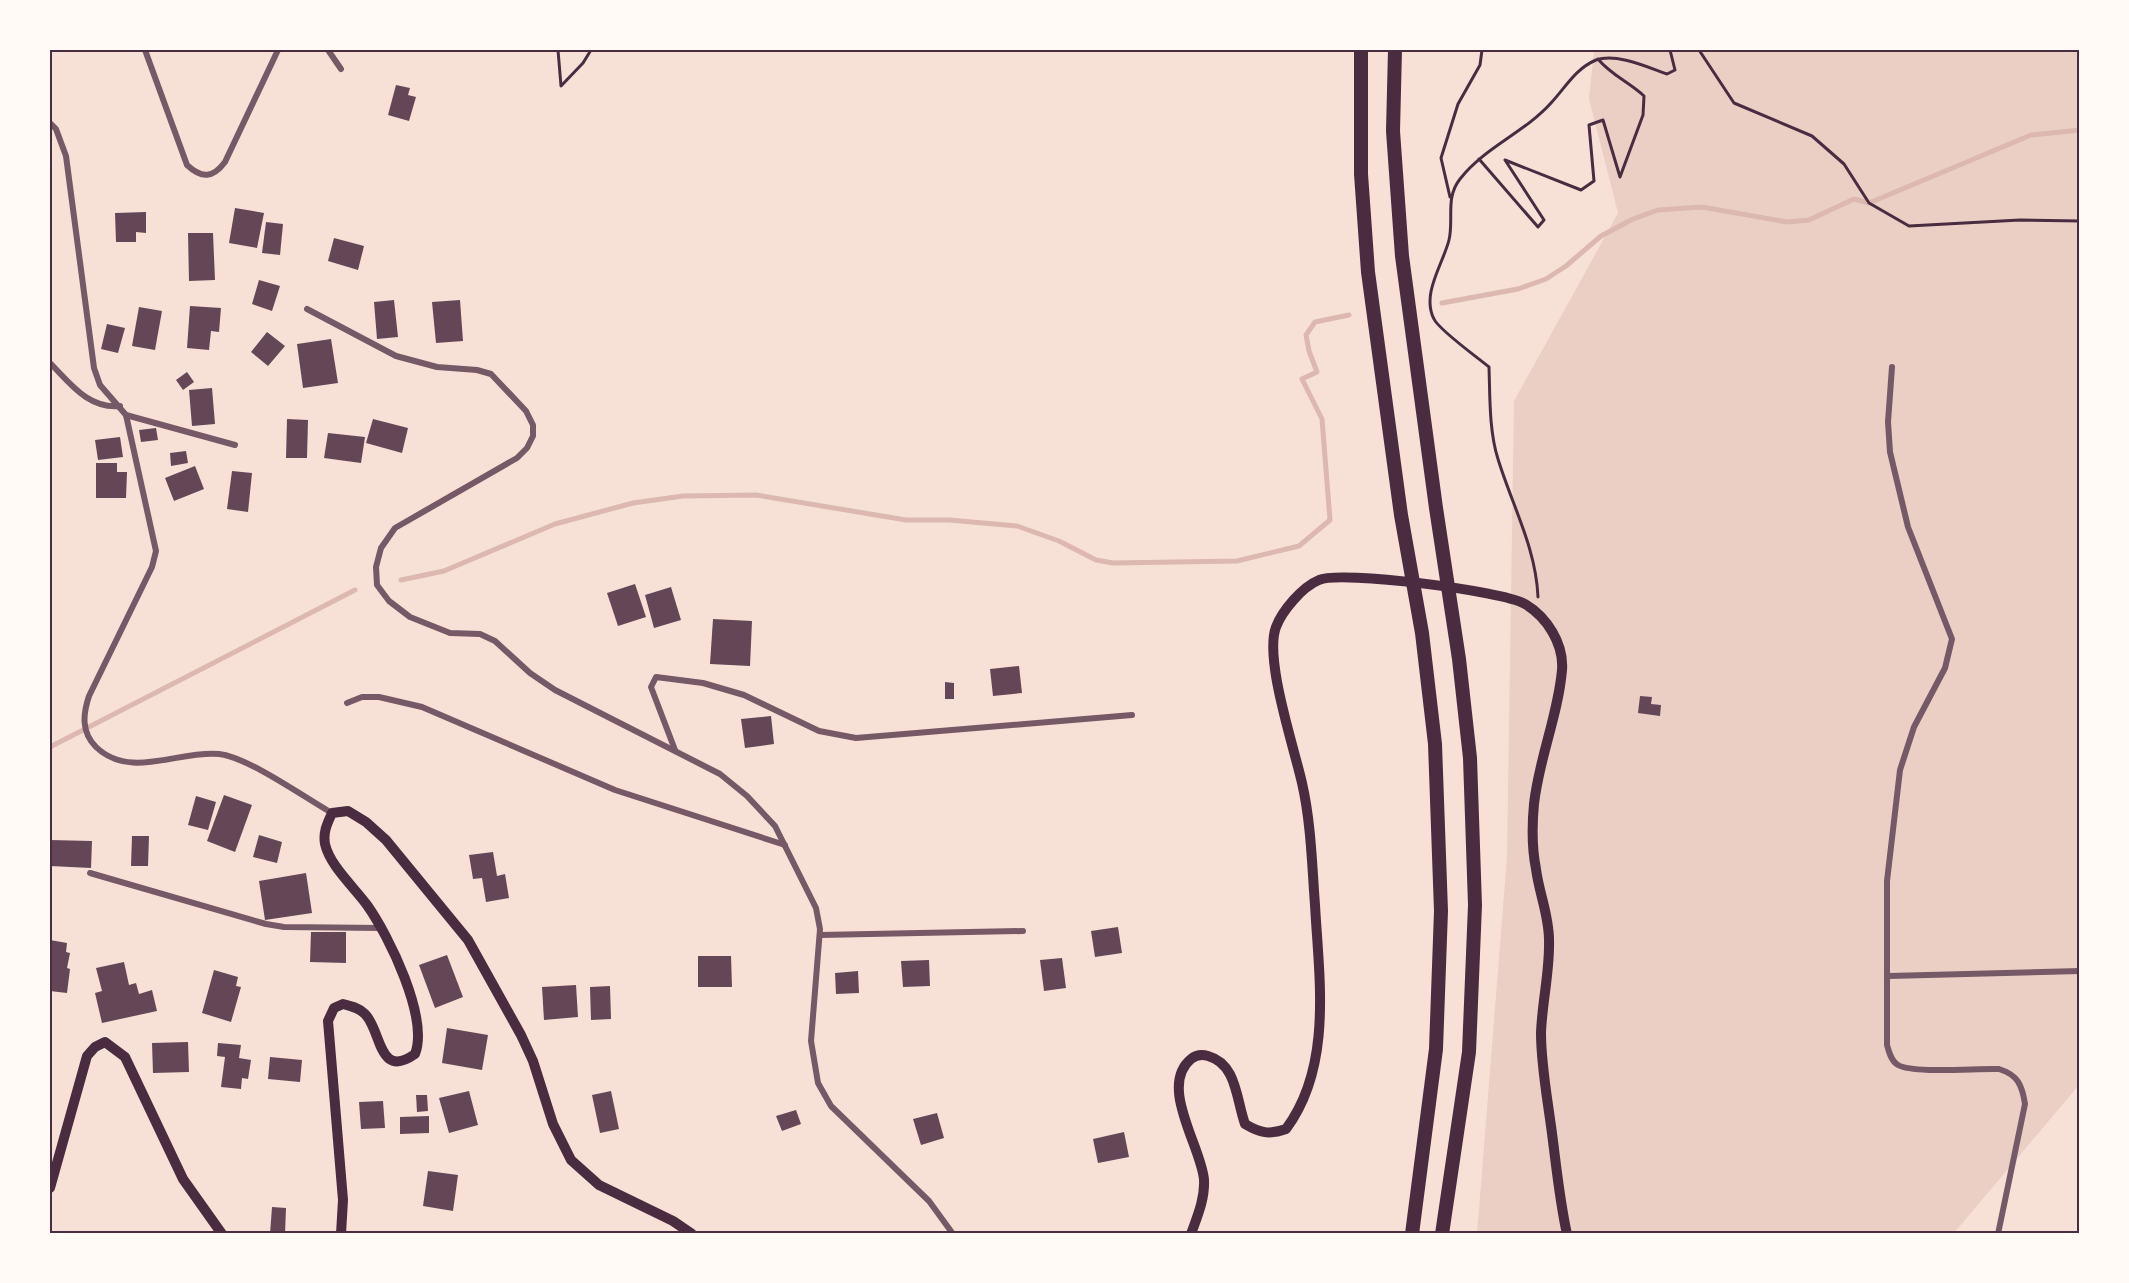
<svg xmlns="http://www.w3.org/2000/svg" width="2129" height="1283" viewBox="0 0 2129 1283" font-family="Cabin,sans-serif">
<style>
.green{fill:#ebcfc5}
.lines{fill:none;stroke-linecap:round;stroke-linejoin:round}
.stream{stroke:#dcb8b0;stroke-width:5}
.building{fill:#644757}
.path{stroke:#4a2c40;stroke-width:3}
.minor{stroke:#755966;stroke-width:6}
.secondary{stroke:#4a2c40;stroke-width:10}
.trunk{stroke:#4a2c40;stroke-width:14}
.neatline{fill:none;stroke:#4a2c40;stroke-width:2}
</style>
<rect width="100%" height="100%" fill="#f7e1d7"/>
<polygon class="green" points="1594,50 2079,50 2079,1085 1954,1233 1477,1234 1507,857 1514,401 1618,213 1589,99"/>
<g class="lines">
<g class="stream">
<polyline points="1442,303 1518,289 1546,279 1566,266 1601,236 1633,219 1658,210 1702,207 1787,222 1809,220 1854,199 1869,203 2031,135 2080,130"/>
<polyline points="401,580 444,571 555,524 633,503 683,496 756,495 906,520 949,520 1017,526 1059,541 1096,560 1113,563 1237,561 1299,546 1330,520 1322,419 1302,379 1317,372 1309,351 1306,335 1315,322 1349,315"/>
<polyline points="50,747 355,590"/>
</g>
</g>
<g class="building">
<polygon points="396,85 410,88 408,95 416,97 409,121 388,115"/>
<polygon points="235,208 264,213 257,248 229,243"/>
<polygon points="146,212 146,233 136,232 136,242 116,242 115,213"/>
<polygon points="266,222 283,224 280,255 262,253"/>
<polygon points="188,233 213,233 215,280 189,281"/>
<polygon points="334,238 364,246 358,270 328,261"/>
<polygon points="259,280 280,286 272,311 252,304"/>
<polygon points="394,300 398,337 377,339 374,302"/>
<polygon points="460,300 463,341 436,343 432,302"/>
<polygon points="190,306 221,308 219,332 211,331 209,350 187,348"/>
<polygon points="139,307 162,311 155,350 132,346"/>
<polygon points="107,324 125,328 118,353 101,349"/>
<polygon points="267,332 285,346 268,366 251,352"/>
<polygon points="331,339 338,383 303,388 297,344"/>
<polygon points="187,372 194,382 183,390 176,380"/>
<polygon points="212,388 215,424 192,426 189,390"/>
<polygon points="287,419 308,420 307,458 286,458"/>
<polygon points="373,419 408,428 402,453 366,443"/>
<polygon points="156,428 158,440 141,442 139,430"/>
<polygon points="328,433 365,437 361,463 324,458"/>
<polygon points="120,437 123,457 98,460 95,440"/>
<polygon points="186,451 188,463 171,466 170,453"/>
<polygon points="96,463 117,463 117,472 127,472 126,498 96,498"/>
<polygon points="195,466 204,489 174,501 165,478"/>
<polygon points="232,471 252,473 248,512 227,509"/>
<polygon points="635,584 646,617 618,626 607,593"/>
<polygon points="671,587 681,620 654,628 645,595"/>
<polygon points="713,619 752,621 750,666 710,664"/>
<polygon points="1019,666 1022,693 993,696 990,669"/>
<polygon points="945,682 954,683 954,699 945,699"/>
<polygon points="1640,696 1652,697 1651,704 1661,705 1660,716 1638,713"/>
<polygon points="771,716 774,744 745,748 741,719"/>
<polygon points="224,795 252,805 235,852 207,841"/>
<polygon points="196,796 216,802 208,830 188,825"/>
<polygon points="259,835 282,842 277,863 253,857"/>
<polygon points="132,836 149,836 148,866 131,866"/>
<polygon points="50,840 92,841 91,868 50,866"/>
<polygon points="493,852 497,876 505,874 509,898 486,902 482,878 473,879 469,855"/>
<polygon points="306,873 312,913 265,920 259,881"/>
<polygon points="1118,927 1122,953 1095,957 1091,931"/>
<polygon points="311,932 346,932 346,963 310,962"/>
<polygon points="50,940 67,943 66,952 70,953 67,968 70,969 67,993 50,991"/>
<polygon points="447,955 463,997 435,1008 419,965"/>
<polygon points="698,956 731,956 732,987 698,987"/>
<polygon points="1062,958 1066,988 1044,991 1040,960"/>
<polygon points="929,960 930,986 903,987 901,961"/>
<polygon points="124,962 129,985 136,983 139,994 152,990 157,1011 102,1023 95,993 102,991 96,968"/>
<polygon points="214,970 238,977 236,986 241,987 231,1022 202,1013"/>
<polygon points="858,971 859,993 836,994 835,973"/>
<polygon points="576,985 578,1017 544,1020 542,987"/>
<polygon points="610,986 611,1019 591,1020 590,987"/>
<polygon points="447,1028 488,1035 482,1070 442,1063"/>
<polygon points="188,1042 189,1072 153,1073 152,1043"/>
<polygon points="218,1043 241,1045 239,1058 251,1060 248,1079 242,1078 241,1089 221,1087 225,1057 217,1056"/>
<polygon points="270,1057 302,1060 300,1082 268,1079"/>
<polygon points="469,1091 478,1125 449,1133 439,1098"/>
<polygon points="611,1091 619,1129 600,1133 592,1095"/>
<polygon points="416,1095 427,1095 428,1111 417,1112"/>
<polygon points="383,1101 385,1128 361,1129 359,1102"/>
<polygon points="796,1110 801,1124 782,1131 776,1116"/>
<polygon points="937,1113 944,1138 921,1145 913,1119"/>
<polygon points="429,1116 429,1133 400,1134 400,1117"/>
<polygon points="1124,1132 1129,1157 1098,1163 1093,1139"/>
<polygon points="428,1171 458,1175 453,1211 423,1206"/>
<polygon points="272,1207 286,1208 285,1234 270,1234"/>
</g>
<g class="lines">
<g class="path">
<polyline points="558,50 561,86 583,63 591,50"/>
<polyline points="1699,50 1734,103 1812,136 1844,164 1869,203 1909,226 2020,220 2080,221"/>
<path d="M1479 159 1538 227 1544 220 1505 160 1581 190 1594 181 1589 125 1603 120 1620 177 1643 115 1644 96C1629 82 1611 75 1598 59"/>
<polyline points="1450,197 1441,158 1458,104 1480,65 1482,50"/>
<path d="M1538 597C1536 548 1512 505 1498 459 1489 431 1490 396 1489 367 1477 357 1439 330 1434 319 1421 294 1443 264 1449 240 1454 219 1445 198 1460 179 1485 147 1524 133 1551 103 1566 87 1575 69 1596 60 1617 53 1647 67 1667 74L1675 70 1670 50"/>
</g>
<g class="minor">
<path d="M145 50 187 165C202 179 213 178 225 162L278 50"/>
<polyline points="328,50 341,69"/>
<path d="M50 123 56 129 66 156 94 368 100 385 126 415 156 551 152 567 89 696C83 714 81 732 96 747 130 780 179 750 219 754 248 757 305 798 332 813"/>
<polyline points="307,309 396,356 437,367 477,370 491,374 526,411 533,425 533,436 527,448 517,458 395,528 381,548 376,567 377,585 389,601 410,617 450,633 480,634 495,641 530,673 555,690 720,774 747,796 775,826 816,908 820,929 811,1041 818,1083 831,1106 929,1201 953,1234"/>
<path d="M50 363C70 383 88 409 120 406"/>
<path d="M1892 367 1888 422 1890 452 1908 527 1952 639 1945 668 1914 727 1900 770 1887 881V1045C1889 1052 1891 1061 1898 1065 1914 1074 1978 1068 1999 1069 2018 1075 2022 1085 2025 1104L1998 1234"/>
<polyline points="126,415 235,445"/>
<polyline points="347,703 362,697 379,697 422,707 615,790 785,845"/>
<polyline points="675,750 651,687 656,677 703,683 744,695 819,731 856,738 1132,715"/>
<polyline points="90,873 266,924 284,927 381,928"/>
<polyline points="820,935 1023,931"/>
<polyline points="1889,976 2080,971"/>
</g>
<g class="secondary">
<polyline points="50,1188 87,1056 95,1047 105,1042 125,1057 183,1179 222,1234"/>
<path d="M341 1234 343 1200 328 1021 334 1008 343 1004C351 1006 359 1008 365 1014 382 1031 378 1080 415 1054 429 1018 389 936 367 905 354 887 330 866 325 844 323 832 327 824 332 813L348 811 366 822 386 840 468 940 521 1035 533 1061 553 1124 571 1160 599 1185 673 1221 692 1234"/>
<path d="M1191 1234C1197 1217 1205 1199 1204 1180 1202 1148 1158 1086 1191 1059 1196 1055 1201 1054 1208 1056 1237 1064 1236 1099 1245 1124 1260 1133 1269 1135 1286 1129 1333 1066 1319 978 1315 905 1312 865 1311 822 1302 783 1294 747 1264 659 1276 627 1282 611 1302 587 1319 580 1340 570 1504 591 1525 604 1547 617 1564 644 1562 670 1558 716 1539 758 1534 804 1532 825 1532 849 1536 869 1539 893 1549 915 1549 940 1550 971 1542 1002 1541 1033 1541 1064 1547 1096 1551 1126 1556 1162 1559 1198 1567 1234"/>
</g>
<g class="trunk">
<polyline points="1361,50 1361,174 1368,272 1401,515 1422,633 1435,744 1441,911 1436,1049 1412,1234"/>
<polyline points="1395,50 1393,131 1402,256 1436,508 1459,659 1470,758 1475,905 1469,1052 1442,1234"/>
</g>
</g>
<rect width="2129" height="1283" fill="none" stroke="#fffaf5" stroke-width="102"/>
<rect x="51" y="51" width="2027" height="1181" class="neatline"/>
</svg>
